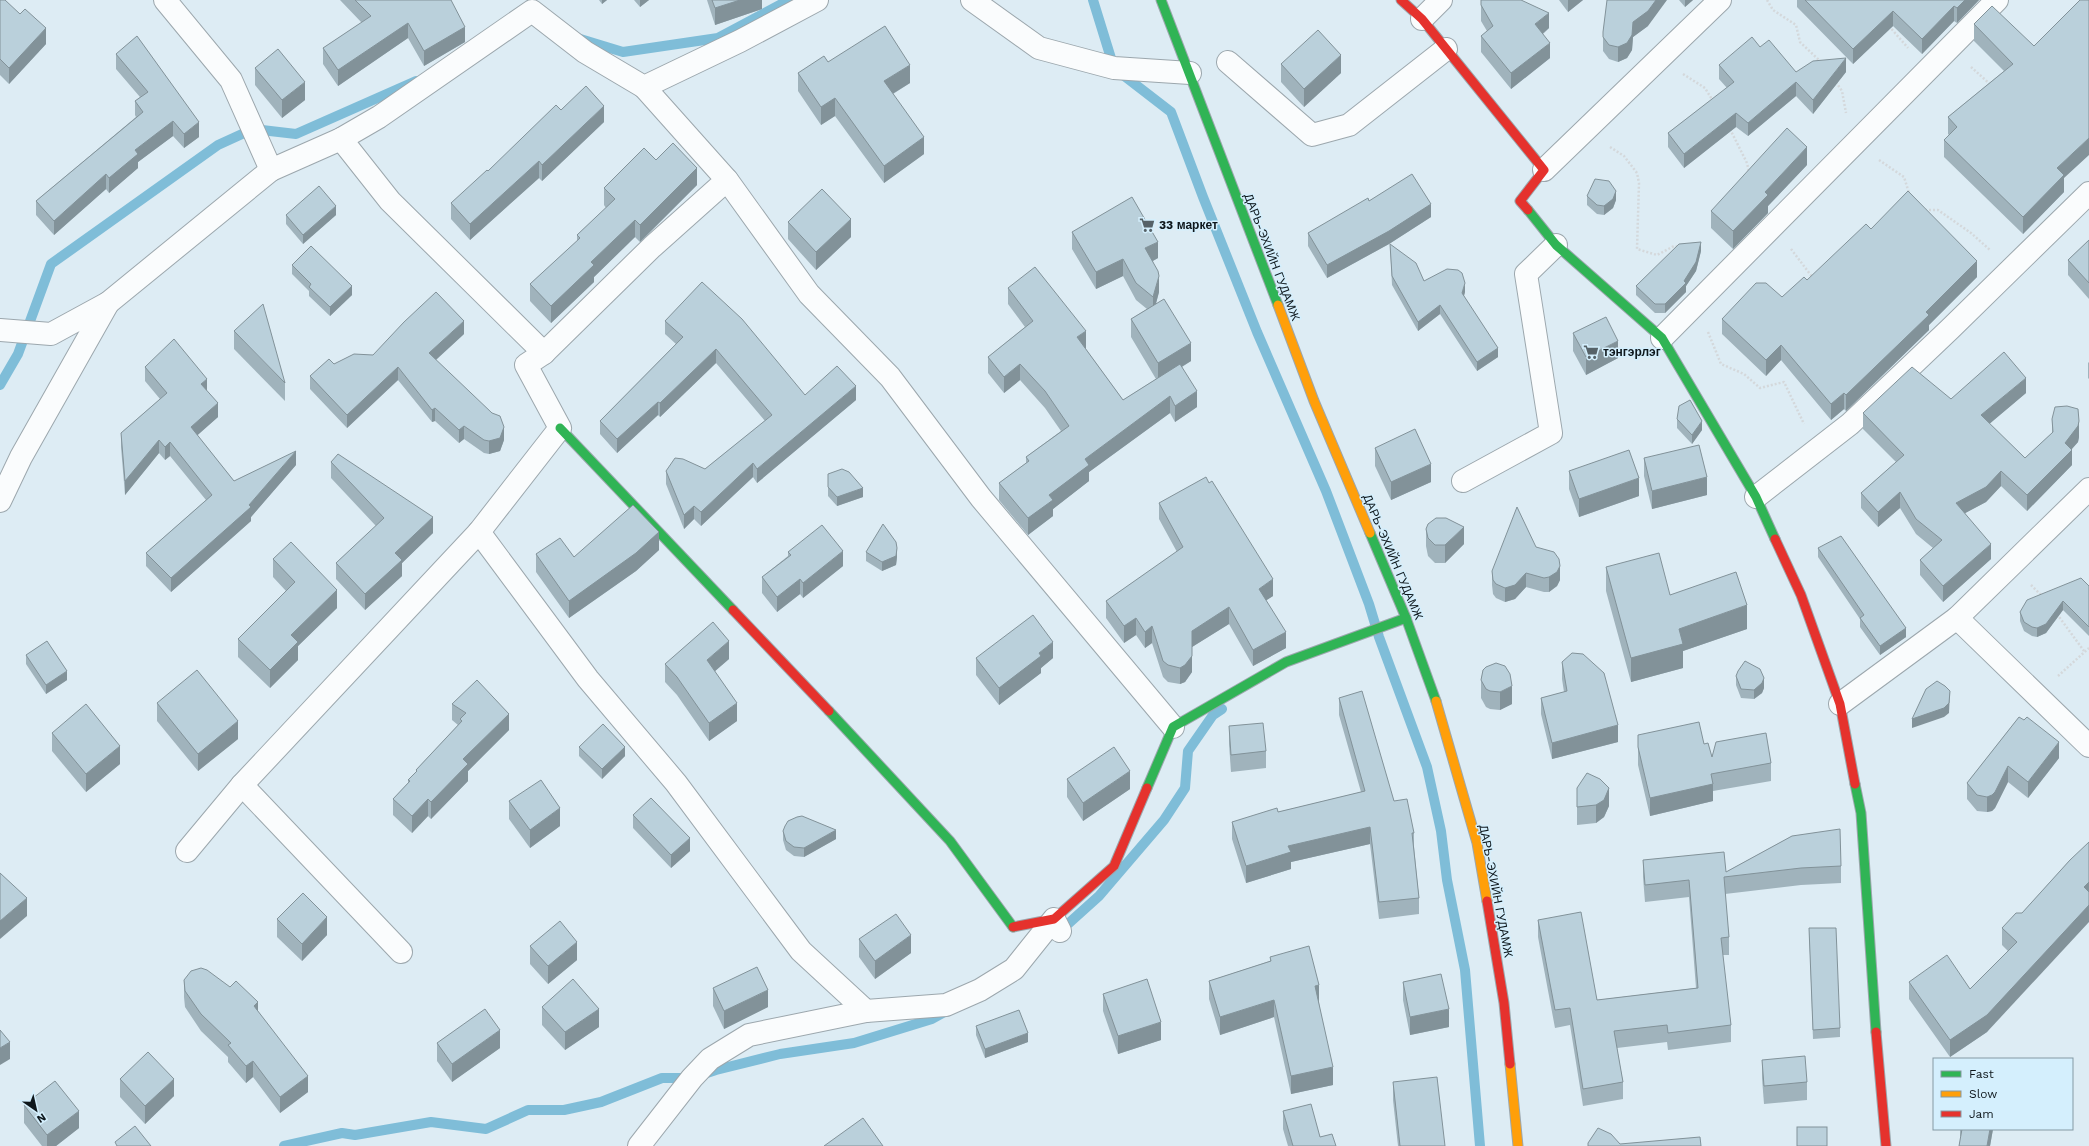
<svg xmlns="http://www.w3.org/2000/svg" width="2089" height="1146" viewBox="0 0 2089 1146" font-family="'Work Sans',sans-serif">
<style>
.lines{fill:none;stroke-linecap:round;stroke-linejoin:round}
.stream{stroke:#7fbdd8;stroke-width:10}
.street-casing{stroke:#9ca7ad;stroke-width:24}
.fast-casing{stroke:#9ca7ad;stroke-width:11}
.slow-casing{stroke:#9ca7ad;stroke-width:11}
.jam-casing{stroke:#9ca7ad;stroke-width:11}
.path{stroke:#d4d8db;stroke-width:2.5;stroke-dasharray:2 2;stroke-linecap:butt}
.street{stroke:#fafcfd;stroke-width:22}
.fast{stroke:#30b455;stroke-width:9}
.slow{stroke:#ff9f0a;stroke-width:9}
.jam{stroke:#e5322d;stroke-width:9}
.wall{fill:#a0b3bc}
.shaded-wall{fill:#829299}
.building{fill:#bad0db;stroke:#829299}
.labels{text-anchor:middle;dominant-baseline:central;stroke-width:3;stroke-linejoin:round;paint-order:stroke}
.poi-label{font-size:12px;font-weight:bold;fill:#0e171c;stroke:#d4effd;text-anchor:start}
.street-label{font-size:12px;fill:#0e171c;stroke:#d4effd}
</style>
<rect width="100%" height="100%" fill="#ddecf4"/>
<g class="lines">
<g class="stream">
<polyline points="1093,0 1114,68 1171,112 1203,197 1257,332 1326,491 1369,604 1379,637 1427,767 1441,831 1447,880 1465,970 1480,1146"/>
<polyline points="577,38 623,52 718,38 789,0"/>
<polyline points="0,385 18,354 51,264 218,145 253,129 296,134 416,81"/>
<polyline points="1059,932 1099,896 1164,820 1185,788 1188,751 1213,715 1222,709"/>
<polyline points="284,1146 342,1133 355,1135 431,1122 486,1129 528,1110 564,1110 601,1102 662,1078 692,1078 716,1070 780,1054 854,1043 932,1019 948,1010"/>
</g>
<g class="street-casing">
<g id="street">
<polyline points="165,0 231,80 271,170 341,139 379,117 532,11 585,52 644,87 740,41 817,0"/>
<polyline points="972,0 1039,48 1114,68 1190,73"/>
<polyline points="1422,19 1441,0"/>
<polyline points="1228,62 1312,135 1349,125 1446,49"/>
<polyline points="341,139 390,201 544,353"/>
<polyline points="1544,170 1720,0"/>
<polyline points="727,180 809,294 890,377 981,498 1173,727"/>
<polyline points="0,330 51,334 108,303 271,170"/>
<polyline points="1662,338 1997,0"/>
<polyline points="1463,481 1551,433 1526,274 1556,245"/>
<polyline points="1756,497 1850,424 1950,329 2089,193"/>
<polyline points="0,501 21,457 108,303"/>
<polyline points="479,532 588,679 676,783 801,951 866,1011 946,1005 980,990 1014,969 1054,919 1060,931"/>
<polyline points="1957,618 2089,746"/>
<polyline points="1840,704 1957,618 2089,489"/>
<polyline points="242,785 401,952"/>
<polyline points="187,851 242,785 479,532 560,428 526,365 544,353 652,247 727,180 644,87"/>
<polyline points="639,1146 692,1078 710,1059 749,1035 866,1011"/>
</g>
</g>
<g class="fast-casing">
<g id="fast">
<polyline points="1161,0 1278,305"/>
<polyline points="1528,210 1556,245 1662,338 1756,497 1775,539"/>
<polyline points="560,428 733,610"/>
<polyline points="1370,533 1406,618 1436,701"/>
<polyline points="829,711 950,841 1013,927"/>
<polyline points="1855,784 1861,813 1876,1032"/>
<polyline points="1147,788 1173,727 1286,662 1406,618"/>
</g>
</g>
<g class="slow-casing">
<g id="slow">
<polyline points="1278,305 1314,401 1370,533"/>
<polyline points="1436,701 1477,843 1487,901"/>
<polyline points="1510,1064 1518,1146"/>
</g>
</g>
<g class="jam-casing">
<g id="jam">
<polyline points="1401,0 1422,19 1544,170 1520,201 1528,210"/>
<polyline points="1775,539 1801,595 1840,704 1855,784"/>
<polyline points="733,610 829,711"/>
<polyline points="1487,901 1504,1003 1510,1064"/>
<polyline points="1013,927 1054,919 1114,866 1147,788"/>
<polyline points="1876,1032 1886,1146"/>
</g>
</g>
<g class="path">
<polyline points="1767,0 1773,10 1796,25 1800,42 1821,62"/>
<polyline points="1889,26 1908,48"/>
<polyline points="1971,67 1991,85"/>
<polyline points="1683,74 1705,88 1713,101"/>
<polyline points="1836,82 1842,91 1846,113"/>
<polyline points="1730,129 1747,163 1749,172"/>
<polyline points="1610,147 1624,156 1637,173 1639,183 1637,249 1657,255 1674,246 1679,247"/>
<polyline points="1879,160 1904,177 1909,193"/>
<polyline points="1925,210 1938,210 1971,233 1990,250"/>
<polyline points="1791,249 1813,278"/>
<polyline points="1708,332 1721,364 1744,374 1760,388 1784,382 1804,424"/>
<polyline points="2031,585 2043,597"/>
<polyline points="2057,614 2084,651"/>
<polyline points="2058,676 2089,648"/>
</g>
<use href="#street" class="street"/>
<use href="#fast" class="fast"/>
<use href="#slow" class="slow"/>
<use href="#jam" class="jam"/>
</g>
<g class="wall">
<polygon points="0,0 46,44 9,84 0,75"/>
<polygon points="340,0 451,0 465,42 424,66 408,38 338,86 323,64 323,48 362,23"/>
<polygon points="599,0 607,0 602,4"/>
<polygon points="634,0 649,0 640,7"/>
<polygon points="707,0 762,0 762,9 715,25"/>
<polygon points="1481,0 1549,28 1543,34 1550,58 1511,89 1481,52 1481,36 1487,31 1481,21"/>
<polygon points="1559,0 1583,0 1568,12"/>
<polygon points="1679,0 1693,0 1685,7"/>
<polygon points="1797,0 1979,0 1957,23 1954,21 1922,54 1893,26 1853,64 1797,7"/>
<polygon points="1992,6 2064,178 2064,192 2023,234 1944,157 1944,140 1949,135 1948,134 1948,117 2004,71 1974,41 1974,24"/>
<polygon points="1648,26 1633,37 1632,50 1627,58 1618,62 1609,59 1603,51 1603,32"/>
<polygon points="1760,47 1796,72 1846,72 1813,114 1796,96 1748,136 1736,127 1684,168 1668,147 1668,133 1727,88 1719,79 1719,65"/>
<polygon points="116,54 199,137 184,148 173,136 138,162 138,168 109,193 106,189 54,235 36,215 36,201 136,117 135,115 135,101 140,97 116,69"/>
<polygon points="828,62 910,83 893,94 924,154 884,183 835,116 821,125 798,91 798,73"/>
<polygon points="1281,64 1341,73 1304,107 1281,82"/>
<polygon points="255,68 305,100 282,118 255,85"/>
<polygon points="561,110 604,122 542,181 539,178 470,240 451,219 451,203"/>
<polygon points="656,160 697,185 640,242 635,237 594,277 594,282 551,323 530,301 530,284 577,241 577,235 606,208 604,205 604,188"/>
<polygon points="1807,165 1768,206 1768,213 1733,249 1711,228 1711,211"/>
<polygon points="1587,196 1616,200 1613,208 1604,215 1597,214 1587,205"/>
<polygon points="1369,201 1431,217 1389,244 1327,278 1308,246 1308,233"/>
<polygon points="286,215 336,215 303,244 286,224"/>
<polygon points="788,222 851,237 816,270 788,239"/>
<polygon points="1871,229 1977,277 1929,325 1929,330 1846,411 1844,409 1831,420 1781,360 1766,376 1722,334 1722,319 1782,297 1807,280"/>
<polygon points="1072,232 1158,258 1153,261 1159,292 1156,304 1191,361 1182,367 1197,407 1175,422 1170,413 1089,472 1089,481 1053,509 1053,516 1028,535 999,500 999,483 1026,463 1026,457 1061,431 1045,408 1020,380 1004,393 988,373 988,357 1025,327 1008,304 1008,288 1086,348 1085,348 1123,400 1156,379 1131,337 1131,319 1147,309 1136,300 1123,276 1096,289 1072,249"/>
<polygon points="2089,240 2089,299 2068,275 2068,260"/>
<polygon points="1390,244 1424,281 1465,292 1464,296 1498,357 1477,371 1440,314 1418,331 1392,285"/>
<polygon points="1701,251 1696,271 1686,286 1686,292 1665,313 1655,313 1636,295 1636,286"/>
<polygon points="292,265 352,295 330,316 309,296 309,291 292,274"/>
<polygon points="665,321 805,395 856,400 757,483 753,477 701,526 694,519 684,529 666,484 666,471 705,469 765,421 716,363 660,417 658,415 617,453 600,434 600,421 676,344 665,334"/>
<polygon points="234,331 285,383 285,401 234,349"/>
<polygon points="1573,333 1618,358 1586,375 1573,351"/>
<polygon points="464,334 436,360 504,440 500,451 489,454 484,453 464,439 459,443 435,421 432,422 398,380 347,428 310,389 310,376 334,364"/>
<polygon points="2089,362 2089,379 2088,378 2088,363"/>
<polygon points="145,367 207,391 218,417 197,435 234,481 296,465 251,517 251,521 171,592 146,566 146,553 206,500 170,456 165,460 159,453 125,495 121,447 121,433 160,399 145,381"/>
<polygon points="2026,393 1989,424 2025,458 2052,433 2052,419 2079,437 2078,442 2071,450 2072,465 2027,511 2001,486 1986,502 1965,513 1991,559 1943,602 1920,575 1920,560 1933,548 1916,534 1900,508 1878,527 1861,508 1861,493 1896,462 1863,429 1863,413 1951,399"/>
<polygon points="1677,419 1702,430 1692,444 1677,428"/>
<polygon points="1375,448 1431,482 1391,500 1375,466"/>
<polygon points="1644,458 1707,495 1652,509 1644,476"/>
<polygon points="331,462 433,533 402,563 402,576 365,610 336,579 336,563 376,526 331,478"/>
<polygon points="1569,471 1639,496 1579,517 1569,489"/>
<polygon points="828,474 863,497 837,506 828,496"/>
<polygon points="1159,503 1273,596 1266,600 1286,648 1253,666 1229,624 1192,647 1192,672 1185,682 1180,684 1168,682 1163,677 1152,643 1145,648 1136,635 1124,643 1106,618 1106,601 1177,552 1159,519"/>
<polygon points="1426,529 1464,544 1445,563 1435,563 1428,556 1426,546"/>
<polygon points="1536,547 1560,580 1557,586 1549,592 1544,592 1526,587 1515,599 1505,602 1496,598 1493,594 1492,585 1492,571"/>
<polygon points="1818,548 1906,637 1880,655 1860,627 1860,619 1818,557"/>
<polygon points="659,550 636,571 569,618 536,572 536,554 574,557"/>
<polygon points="788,552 843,566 803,598 800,594 777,612 762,593 762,577 788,556"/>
<polygon points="866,552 897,557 896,565 882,571 866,561"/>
<polygon points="273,559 337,608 298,646 298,660 270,688 238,657 238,639 286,591 273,577"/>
<polygon points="1606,567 1670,595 1747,629 1683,651 1683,668 1631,682 1606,591"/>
<polygon points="2089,586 2089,636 2063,610 2046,633 2037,637 2032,636 2024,631 2020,621 2020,612"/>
<polygon points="26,655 67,680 46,694 26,664"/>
<polygon points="976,658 1053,658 1041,668 1041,673 999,705 976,675"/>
<polygon points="729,659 715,671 737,721 709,741 677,695 665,682 665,664"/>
<polygon points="1562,662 1618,742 1552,759 1541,714 1541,698 1564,692 1562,679"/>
<polygon points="1483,670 1512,704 1500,710 1490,709 1486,707 1481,698 1481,680"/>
<polygon points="1736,676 1764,688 1762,693 1754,699 1741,698 1736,685"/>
<polygon points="1339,698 1394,801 1414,833 1414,847 1419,898 1419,914 1379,919 1370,844 1291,862 1291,869 1246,883 1232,839 1232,822 1278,812 1361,792 1339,715"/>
<polygon points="157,703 238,739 198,771 157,721"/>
<polygon points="452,704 509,730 468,771 468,781 431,819 428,816 412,833 393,815 393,799 408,783 408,780 416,772 416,770 458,725 452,720"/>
<polygon points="2019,717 2059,758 2028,798 2008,782 1995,808 1992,811 1987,812 1977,811 1967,799 1967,783"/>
<polygon points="1229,726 1266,751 1266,768 1231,772 1229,744"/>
<polygon points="52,733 120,764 86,792 52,751"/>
<polygon points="1638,735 1704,744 1712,757 1771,763 1771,781 1713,791 1713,801 1650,816 1638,765"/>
<polygon points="579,747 625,756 602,779 579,756"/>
<polygon points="1067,779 1130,789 1083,821 1067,797"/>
<polygon points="1577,788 1609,806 1604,817 1596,823 1577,825"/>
<polygon points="509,801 560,826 530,848 509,819"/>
<polygon points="633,815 690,851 671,868 633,828"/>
<polygon points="783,831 836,839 804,857 794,856 786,850 783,840"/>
<polygon points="1792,836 1841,866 1841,883 1801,885 1725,894 1729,937 1729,955 1722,955 1731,1025 1731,1042 1668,1050 1667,1042 1617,1048 1623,1082 1623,1099 1583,1106 1570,1025 1555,1028 1538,937 1538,920 1597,1000 1696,988 1689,897 1645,902 1643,877 1643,860 1726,872"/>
<polygon points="2070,860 1987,1032 1950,1057 1909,999 1909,982 1970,989 2008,951 2002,945 2002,928 2022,913"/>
<polygon points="277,919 327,935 302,961 277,937"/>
<polygon points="1809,928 1840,1028 1840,1037 1813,1039"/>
<polygon points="859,939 911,953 875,979 859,957"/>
<polygon points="530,946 577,960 548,984 530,964"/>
<polygon points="1270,957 1319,1003 1333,1085 1291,1094 1274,1017 1220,1035 1209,999 1209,981 1270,961"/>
<polygon points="184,980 258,1012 308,1092 280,1113 253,1077 246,1083 228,1062 228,1057 201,1031 185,1007 184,997"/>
<polygon points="1403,982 1449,1027 1410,1035 1403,1000"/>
<polygon points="713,988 768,1007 724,1029 713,1006"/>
<polygon points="1103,994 1161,1040 1118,1054 1103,1011"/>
<polygon points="542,1007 599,1027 565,1050 542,1025"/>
<polygon points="976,1026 1028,1042 985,1058 976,1035"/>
<polygon points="437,1043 500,1048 452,1082 437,1061"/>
<polygon points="1762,1060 1807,1082 1807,1100 1764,1104 1762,1078"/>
<polygon points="120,1079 174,1096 145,1124 120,1097"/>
<polygon points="1393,1082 1445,1146 1398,1146 1393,1100"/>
<polygon points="24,1105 79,1128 56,1146 42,1146 24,1123"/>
<polygon points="1283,1111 1320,1137 1336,1146 1288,1146 1283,1129"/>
<polygon points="1960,1129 1993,1129 1990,1146 1959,1146 1961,1136 1960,1136"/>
</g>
<g class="shaded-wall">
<polygon points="602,0 607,0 602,4"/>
<polygon points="640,0 649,0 640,7"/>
<polygon points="740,0 762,0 762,9 715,25 715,8"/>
<polygon points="1568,0 1583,0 1568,12"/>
<polygon points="1656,0 1667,0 1648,26 1633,37 1632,50 1627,58 1618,62 1618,47 1633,22"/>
<polygon points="1685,0 1693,0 1685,7"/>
<polygon points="1965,0 1979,0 1957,23 1957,8"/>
<polygon points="1954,6 1954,21 1922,54 1922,39"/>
<polygon points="1893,11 1893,26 1853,64 1853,49"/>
<polygon points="1549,13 1549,28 1535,40 1535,24"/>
<polygon points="408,23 408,38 338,86 338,70"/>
<polygon points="465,27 465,42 424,66 424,51"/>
<polygon points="46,28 46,44 9,84 9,68"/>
<polygon points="1550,43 1550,58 1511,89 1511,73"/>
<polygon points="1341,55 1341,73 1304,107 1304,89"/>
<polygon points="1846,58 1846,72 1813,114 1813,100"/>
<polygon points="910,65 910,83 884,99 884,81"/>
<polygon points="305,82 305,100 282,118 282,100"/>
<polygon points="1796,82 1796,96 1748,136 1748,123"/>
<polygon points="835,98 835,116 821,125 821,107"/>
<polygon points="604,106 604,122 542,181 542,165"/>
<polygon points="1736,113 1736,127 1684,168 1684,154"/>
<polygon points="173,121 173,136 138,162 138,168 109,193 109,178 135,150"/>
<polygon points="199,122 199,137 184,148 184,134"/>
<polygon points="924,137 924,154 884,183 884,166"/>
<polygon points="2089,138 2089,155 2064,178 2064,192 2023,234 2023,217 2057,168"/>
<polygon points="1807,147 1807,165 1768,206 1768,213 1733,249 1733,231 1765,192"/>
<polygon points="539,161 539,178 470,240 470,224"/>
<polygon points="697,168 697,185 640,242 640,225"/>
<polygon points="106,174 106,189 54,235 54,221"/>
<polygon points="1616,191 1616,200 1613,208 1604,215 1604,206"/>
<polygon points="1431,204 1431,217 1389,244 1327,278 1327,265"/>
<polygon points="336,206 336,215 303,244 303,235"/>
<polygon points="851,219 851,237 816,270 816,252"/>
<polygon points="635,220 635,237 594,277 594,282 551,323 551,306 591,262"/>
<polygon points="1158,242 1158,258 1145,265 1145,248"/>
<polygon points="1701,242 1701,251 1696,271 1686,286 1686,292 1665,313 1665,304 1684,281"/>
<polygon points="1123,259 1123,276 1096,289 1096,272"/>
<polygon points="1977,261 1977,277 1929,325 1929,330 1846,411 1846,395 1926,312"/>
<polygon points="1159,276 1159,292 1153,314 1153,297"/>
<polygon points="1465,283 1465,292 1462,302 1462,293"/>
<polygon points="352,286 352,295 330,316 330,307"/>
<polygon points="1440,305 1440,314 1418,331 1418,322"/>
<polygon points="464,321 464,334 429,366 429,353"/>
<polygon points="1086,331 1086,348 1077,354 1077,337"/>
<polygon points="1618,341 1618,358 1586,375 1586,357"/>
<polygon points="1191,343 1191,361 1158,381 1158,363"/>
<polygon points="1781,345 1781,360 1766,376 1766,360"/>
<polygon points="1498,348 1498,357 1477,371 1477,362"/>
<polygon points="716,349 716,363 660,417 660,403"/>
<polygon points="1020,364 1020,380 1004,393 1004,377"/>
<polygon points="398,367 398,380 347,428 347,415"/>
<polygon points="2026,378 2026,393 1981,431 1981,415"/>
<polygon points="207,379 207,393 201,384"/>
<polygon points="856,386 856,400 757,483 757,469"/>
<polygon points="1197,391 1197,407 1175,422 1175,406"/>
<polygon points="1844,393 1844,409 1831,420 1831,404"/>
<polygon points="1170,396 1170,413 1089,472 1089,481 1053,509 1053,516 1028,535 1028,518 1049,495 1085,459"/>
<polygon points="658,402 658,415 617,453 617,439"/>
<polygon points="218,403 218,417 191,441 191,427"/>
<polygon points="435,408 435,421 432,422 432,410"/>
<polygon points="1702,421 1702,430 1692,444 1692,435"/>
<polygon points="2079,421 2079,437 2078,442 2070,451 2072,450 2072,465 2027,511 2027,495 2065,443"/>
<polygon points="464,426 464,439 459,443 459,430"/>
<polygon points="504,427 504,440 500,451 489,454 489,441"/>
<polygon points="159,440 159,453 125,495 125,481"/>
<polygon points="170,442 170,456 165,460 165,447"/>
<polygon points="296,451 296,465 251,517 251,521 171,592 171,578 249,505"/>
<polygon points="753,463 753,477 701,526 701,512"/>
<polygon points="1431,464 1431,482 1391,500 1391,482"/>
<polygon points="2001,471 2001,486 1986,502 1956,518 1956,503"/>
<polygon points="1707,477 1707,495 1652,509 1652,491"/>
<polygon points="1639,478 1639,496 1579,517 1579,499"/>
<polygon points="863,488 863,497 837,506 837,497"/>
<polygon points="1900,492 1900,508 1878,527 1878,512"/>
<polygon points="694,506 694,519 684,529 684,515"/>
<polygon points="433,517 433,533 402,563 402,576 365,610 365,594 395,553"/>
<polygon points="1464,527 1464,544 1445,563 1445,545"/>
<polygon points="659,532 659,550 636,571 569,618 569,601"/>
<polygon points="1991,544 1991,559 1943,602 1943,586"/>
<polygon points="897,548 897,557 896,565 882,571 882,562"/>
<polygon points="843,551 843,566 803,598 803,583"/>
<polygon points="1560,566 1560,580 1557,586 1549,592 1549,577"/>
<polygon points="1526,573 1526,587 1515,599 1505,602 1505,588"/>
<polygon points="800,579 800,594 777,612 777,597"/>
<polygon points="1273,579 1273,596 1259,605 1259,589"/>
<polygon points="337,590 337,608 298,646 298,660 270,688 270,670 291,635"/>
<polygon points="2063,601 2063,610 2046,633 2037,637 2037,628"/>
<polygon points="1747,605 1747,629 1683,651 1683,668 1631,682 1631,658 1679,629"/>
<polygon points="1229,607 1229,624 1192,647 1192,631"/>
<polygon points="1136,618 1136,635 1124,643 1124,626"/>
<polygon points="1152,626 1152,643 1145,648 1145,632"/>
<polygon points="1906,628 1906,637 1880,655 1880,646"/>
<polygon points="1286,632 1286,648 1253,666 1253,650"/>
<polygon points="729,641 729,659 707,678 707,660"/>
<polygon points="1053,642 1053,658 1041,668 1041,673 999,705 999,688 1039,653"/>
<polygon points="1192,656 1192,672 1185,682 1180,684 1180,668"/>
<polygon points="67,671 67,680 46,694 46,685"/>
<polygon points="1764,678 1764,688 1762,693 1754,699 1754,690"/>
<polygon points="1512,686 1512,704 1500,710 1500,692"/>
<polygon points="1950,691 1949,713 1944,717 1912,728 1912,719"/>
<polygon points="737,703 737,721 709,741 709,723"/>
<polygon points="509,714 509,730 468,771 468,781 431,819 431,802 463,759"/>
<polygon points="238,721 238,739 198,771 198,754"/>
<polygon points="1618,725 1618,742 1552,759 1552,743"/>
<polygon points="2059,742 2059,758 2028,798 2028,782"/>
<polygon points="120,746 120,764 86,792 86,774"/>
<polygon points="625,747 625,756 602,779 602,769"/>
<polygon points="2008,766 2008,782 1995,808 1992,811 1987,812 1987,797"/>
<polygon points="1130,771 1130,789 1083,821 1083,803"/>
<polygon points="1713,784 1713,801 1650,816 1650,798"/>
<polygon points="1609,788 1609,806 1604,817 1596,823 1596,805"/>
<polygon points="428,799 428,816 412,833 412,816"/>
<polygon points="560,808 560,826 530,848 530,830"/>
<polygon points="1370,827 1370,844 1291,862 1291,869 1246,883 1246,866 1288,846"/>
<polygon points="836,830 836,839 804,857 804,848"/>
<polygon points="690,838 690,851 671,868 671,855"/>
<polygon points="2089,882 2089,899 2084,887"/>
<polygon points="27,898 27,916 0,939 0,921"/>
<polygon points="2089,905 2089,922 1987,1032 1950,1057 1950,1040"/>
<polygon points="327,917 327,935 302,961 302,944"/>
<polygon points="911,935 911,953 875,979 875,961"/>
<polygon points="577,942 577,960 548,984 548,966"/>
<polygon points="1319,985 1319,1003 1315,1004 1315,986"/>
<polygon points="768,990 768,1007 724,1029 724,1011"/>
<polygon points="1274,1000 1274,1017 1220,1035 1220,1017"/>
<polygon points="258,1002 258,1018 254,1006"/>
<polygon points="599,1009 599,1027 565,1050 565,1032"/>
<polygon points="1449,1009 1449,1027 1410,1035 1410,1017"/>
<polygon points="1161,1022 1161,1040 1118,1054 1118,1036"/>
<polygon points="500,1030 500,1048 452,1082 452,1064"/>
<polygon points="1028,1033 1028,1042 985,1058 985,1049"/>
<polygon points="10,1042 10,1059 0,1065 0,1048"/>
<polygon points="253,1061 253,1077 246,1083 246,1066"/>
<polygon points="1333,1067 1333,1085 1291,1094 1291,1076"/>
<polygon points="308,1076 308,1092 280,1113 280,1097"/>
<polygon points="174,1079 174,1096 145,1124 145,1106"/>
<polygon points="79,1111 79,1128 56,1146 47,1146 47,1135"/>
<polygon points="1990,1129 1993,1129 1990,1146 1987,1146"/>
</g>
<g class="building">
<polygon points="0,0 5,0 20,14 25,9 46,28 9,68 0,59"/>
<polygon points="355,0 451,0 465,27 424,51 408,23 338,70 323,48 371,16"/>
<polygon points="712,0 740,0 715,8"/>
<polygon points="1481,0 1521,0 1549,13 1535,24 1550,43 1511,73 1481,36 1493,26 1481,5"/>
<polygon points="1607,0 1656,0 1648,11 1633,22 1632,35 1627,43 1618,47 1609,45 1603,37 1603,32"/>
<polygon points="1805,0 1965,0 1957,8 1954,6 1922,39 1893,11 1853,49"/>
<polygon points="2080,0 2089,0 2089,138 2057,168 2064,175 2023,217 1944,140 1957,127 1948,117 2013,64 1974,24 1992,6 2034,46"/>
<polygon points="885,26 910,65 884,81 924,137 884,166 835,98 821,107 798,73 824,56 828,62"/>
<polygon points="1318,30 1341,55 1304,89 1281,64"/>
<polygon points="137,36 199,122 184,134 173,121 135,150 138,154 109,178 106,174 54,221 36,201 143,112 135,101 148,92 116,54"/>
<polygon points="1752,37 1760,47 1769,40 1796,72 1813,61 1846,58 1813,100 1796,82 1748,123 1736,113 1684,154 1668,133 1734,82 1719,65"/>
<polygon points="278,49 305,82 282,100 255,68"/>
<polygon points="586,86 604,106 542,165 539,161 470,224 451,203 487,170 488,171 556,105 561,110"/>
<polygon points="1787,128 1807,147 1765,192 1768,195 1733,231 1711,211"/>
<polygon points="673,143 697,168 640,225 635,220 591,262 594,265 551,306 530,284 580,238 577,235 615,199 604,188 644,148 656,160"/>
<polygon points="1412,174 1431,204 1389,231 1327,265 1308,233 1368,198 1369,201"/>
<polygon points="1595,179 1609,181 1616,191 1613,199 1604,206 1597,205 1587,196"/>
<polygon points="319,186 336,206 303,235 286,215"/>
<polygon points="822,189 851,219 816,252 788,222"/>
<polygon points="1908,191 1977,261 1926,312 1929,315 1846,395 1844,393 1831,404 1781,345 1766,360 1722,319 1756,283 1766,283 1782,297 1804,277 1807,280 1866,224 1871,229"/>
<polygon points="1132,197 1158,242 1145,248 1158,271 1159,276 1153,297 1136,283 1123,259 1096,272 1072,232"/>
<polygon points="2089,240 2089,283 2068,260"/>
<polygon points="1701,242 1696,262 1684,281 1686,283 1665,304 1655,304 1636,286 1679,244"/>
<polygon points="1390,244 1416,263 1424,281 1447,269 1458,270 1462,273 1465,283 1462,293 1498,348 1477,362 1440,305 1418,322 1392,276"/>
<polygon points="311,246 352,286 330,307 309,287 311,284 292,265"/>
<polygon points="1035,267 1086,331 1077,337 1123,400 1180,364 1197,391 1175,406 1170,396 1085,459 1089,465 1049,495 1053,500 1028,518 999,483 1029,461 1026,457 1069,426 1045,391 1020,364 1004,377 988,357 1033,321 1008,288"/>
<polygon points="702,282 742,319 805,395 837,366 856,386 757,469 753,463 701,512 694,506 684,515 666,471 675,458 683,459 705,469 772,415 716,349 660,403 658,402 617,439 600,421 683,337 665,321"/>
<polygon points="436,292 464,321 429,353 492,413 500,416 504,427 500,438 489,441 484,440 464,426 459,430 435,408 432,410 398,367 347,415 310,376 329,359 334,364 354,354 373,355 404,322"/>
<polygon points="1164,299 1191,343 1158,363 1131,319"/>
<polygon points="263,304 285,383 234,331"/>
<polygon points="1606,317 1618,341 1586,357 1573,333"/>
<polygon points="174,339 207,379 201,384 218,403 191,427 234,481 296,451 249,505 251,507 171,578 146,553 212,495 170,442 165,447 159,440 125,481 121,433 167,393 145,367"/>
<polygon points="2004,352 2026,378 1981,415 2025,458 2053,432 2052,419 2055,407 2067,406 2078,409 2079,421 2078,426 2065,443 2072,450 2027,495 2001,471 1986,487 1956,503 1991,544 1943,586 1920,560 1942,540 1916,519 1900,492 1878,512 1861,493 1904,455 1863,413 1912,367 1951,399"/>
<polygon points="1690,400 1702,421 1692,435 1677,419 1679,406"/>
<polygon points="1415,429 1431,464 1391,482 1375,448"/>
<polygon points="1699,445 1707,477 1652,491 1644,458"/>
<polygon points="1629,450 1639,478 1579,499 1569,471"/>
<polygon points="338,454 433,517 395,553 402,560 365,594 336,563 384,518 331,462"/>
<polygon points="842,469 849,472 863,488 837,497 828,487 828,474"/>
<polygon points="1206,477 1209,483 1212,481 1273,579 1259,589 1286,632 1253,650 1229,607 1192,631 1192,656 1185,665 1180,668 1168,665 1163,661 1152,626 1145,632 1136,618 1124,626 1106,601 1183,547 1159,503"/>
<polygon points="633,505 659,532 636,553 569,601 536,554 560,538 574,557"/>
<polygon points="1517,507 1536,547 1554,552 1559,559 1560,566 1557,572 1549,577 1544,578 1526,573 1515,585 1505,588 1496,584 1493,580 1492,571"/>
<polygon points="1436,518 1446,518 1464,527 1445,545 1435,545 1428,538 1426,529 1428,524"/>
<polygon points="883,524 896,542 897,548 896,556 882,562 866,552"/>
<polygon points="822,525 843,551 803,583 800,579 777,597 762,577 791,555 788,552"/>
<polygon points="1841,536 1906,628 1880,646 1860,618 1864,615 1818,548"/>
<polygon points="291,542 337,590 291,635 298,642 270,670 238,639 295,582 273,559"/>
<polygon points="1659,553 1670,595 1736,572 1747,605 1679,629 1683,644 1631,658 1606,567"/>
<polygon points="2081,578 2089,586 2089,627 2063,601 2046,624 2037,628 2032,627 2024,622 2020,612 2027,600"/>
<polygon points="1033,615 1053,642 1039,653 1041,656 999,688 976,658"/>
<polygon points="713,622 729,641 707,660 737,703 709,723 677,677 665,664"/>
<polygon points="47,641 67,671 46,685 26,655"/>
<polygon points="1572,653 1583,654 1604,673 1618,725 1552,743 1541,698 1567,691 1562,662"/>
<polygon points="1745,661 1760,669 1764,678 1762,683 1754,690 1741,689 1736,676 1738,671"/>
<polygon points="1496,663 1505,666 1510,674 1512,686 1500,692 1490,691 1486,689 1481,680 1483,670 1486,667"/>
<polygon points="197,670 238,721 198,754 157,703"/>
<polygon points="477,680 509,714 463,759 468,764 431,802 428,799 412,816 393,799 410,781 408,780 417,771 416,770 462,721 460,719 466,713 452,704"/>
<polygon points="1937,681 1945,686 1950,691 1949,703 1944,708 1912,719 1926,689"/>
<polygon points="1362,691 1394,801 1407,799 1414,833 1412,833 1419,898 1379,902 1370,827 1288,846 1291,852 1246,866 1232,822 1277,808 1278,812 1365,791 1339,698"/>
<polygon points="86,704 120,746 86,774 52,733"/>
<polygon points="2019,717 2024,720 2027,717 2059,742 2028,782 2008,766 1995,792 1992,795 1987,797 1977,795 1967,783"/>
<polygon points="1699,722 1704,744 1708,743 1712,757 1716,742 1766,733 1771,763 1711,774 1713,784 1650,798 1638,747 1638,735"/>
<polygon points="1263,723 1266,751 1231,755 1229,726"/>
<polygon points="603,724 625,747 602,769 579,747"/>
<polygon points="1114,747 1130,771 1083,803 1067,779"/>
<polygon points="1587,773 1600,779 1609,788 1604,800 1596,805 1577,807 1577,788"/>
<polygon points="541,780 560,808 530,830 509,801"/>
<polygon points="651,798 690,838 671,855 633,815"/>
<polygon points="802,816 836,830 804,848 794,847 786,841 783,831 785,826 788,821 797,817"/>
<polygon points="1840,829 1841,866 1801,868 1724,877 1729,937 1721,938 1731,1025 1668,1033 1667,1025 1614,1031 1623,1082 1583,1089 1570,1008 1555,1010 1538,920 1581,912 1597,1000 1698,988 1689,880 1645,885 1643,860 1724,852 1726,872 1792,836"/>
<polygon points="2089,842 2089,882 2084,887 2089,892 2089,905 1987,1015 1950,1040 1909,982 1947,955 1970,989 2017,942 2002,928 2016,913 2022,913 2070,860"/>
<polygon points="0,873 27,898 0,921"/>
<polygon points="303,893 327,917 302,944 277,919"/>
<polygon points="896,914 911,935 875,961 859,939"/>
<polygon points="560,921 577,942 548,966 530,946"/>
<polygon points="1809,928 1836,928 1840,1028 1813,1030"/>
<polygon points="1309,946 1319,985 1315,986 1333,1067 1291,1076 1274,1000 1220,1017 1209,981 1271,961 1270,957"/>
<polygon points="757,967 768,990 724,1011 713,988"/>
<polygon points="201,968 207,970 230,987 236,981 258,1002 254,1006 308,1076 280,1097 253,1061 246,1066 228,1045 231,1043 201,1014 185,991 184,980 191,971"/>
<polygon points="1441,974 1449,1009 1410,1017 1403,982"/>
<polygon points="573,979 599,1009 565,1032 542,1007"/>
<polygon points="1147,979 1161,1022 1118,1036 1103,994"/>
<polygon points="485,1009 500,1030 452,1064 437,1043"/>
<polygon points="1019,1010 1028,1033 985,1049 976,1026"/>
<polygon points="0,1030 10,1042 0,1048"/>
<polygon points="148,1052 174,1079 145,1106 120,1079"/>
<polygon points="1805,1056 1807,1082 1764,1086 1762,1060"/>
<polygon points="1437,1077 1445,1146 1400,1146 1393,1082"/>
<polygon points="55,1081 79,1111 47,1135 24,1105"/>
<polygon points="1311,1104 1320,1137 1332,1134 1336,1146 1293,1146 1283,1111"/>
<polygon points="863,1118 883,1146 824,1146"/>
<polygon points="135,1126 151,1146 117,1146 115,1142"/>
<rect x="1797" y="1127" width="30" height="19"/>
<polygon points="1598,1128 1611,1134 1620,1144 1700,1137 1701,1146 1588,1146 1588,1143"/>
<polygon points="1962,1129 1990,1129 1987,1146 1959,1146"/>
</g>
<defs>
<g id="supermarket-bare" transform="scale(1.2)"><path d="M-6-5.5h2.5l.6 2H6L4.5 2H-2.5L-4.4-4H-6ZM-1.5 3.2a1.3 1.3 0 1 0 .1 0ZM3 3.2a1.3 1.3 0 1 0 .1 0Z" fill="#566268" stroke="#d4effd" stroke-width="2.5" paint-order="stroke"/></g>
</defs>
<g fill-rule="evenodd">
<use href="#supermarket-bare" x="1147" y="225"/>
<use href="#supermarket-bare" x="1591" y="352"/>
</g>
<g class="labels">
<g class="poi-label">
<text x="1159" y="225">33 маркет</text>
<text x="1603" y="352">тэнгэрлэг</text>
</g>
<g class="street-label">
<text transform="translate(1272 257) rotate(69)">ДАРЬ-ЭХИЙН ГУДАМЖ</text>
<text transform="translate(1393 557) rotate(67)">ДАРЬ-ЭХИЙН ГУДАМЖ</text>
<text transform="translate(1496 891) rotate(79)">ДАРЬ-ЭХИЙН ГУДАМЖ</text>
</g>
</g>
<rect x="1933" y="1058" width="140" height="72" fill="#d4effd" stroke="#8599a3"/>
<rect x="1941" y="1071" width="20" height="6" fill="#30b455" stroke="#8599a3"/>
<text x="1969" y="1078" font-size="12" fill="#0e171c">Fast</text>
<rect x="1941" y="1091" width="20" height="6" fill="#ff9f0a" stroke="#8599a3"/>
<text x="1969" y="1098" font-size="12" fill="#0e171c">Slow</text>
<rect x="1941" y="1111" width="20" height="6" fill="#e5322d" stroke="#8599a3"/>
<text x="1969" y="1118" font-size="12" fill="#0e171c">Jam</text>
<g transform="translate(36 1110) rotate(146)" stroke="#d4effd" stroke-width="3" paint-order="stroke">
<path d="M0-3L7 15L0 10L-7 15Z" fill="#0e171c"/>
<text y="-6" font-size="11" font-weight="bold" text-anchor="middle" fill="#0e171c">N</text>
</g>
</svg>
